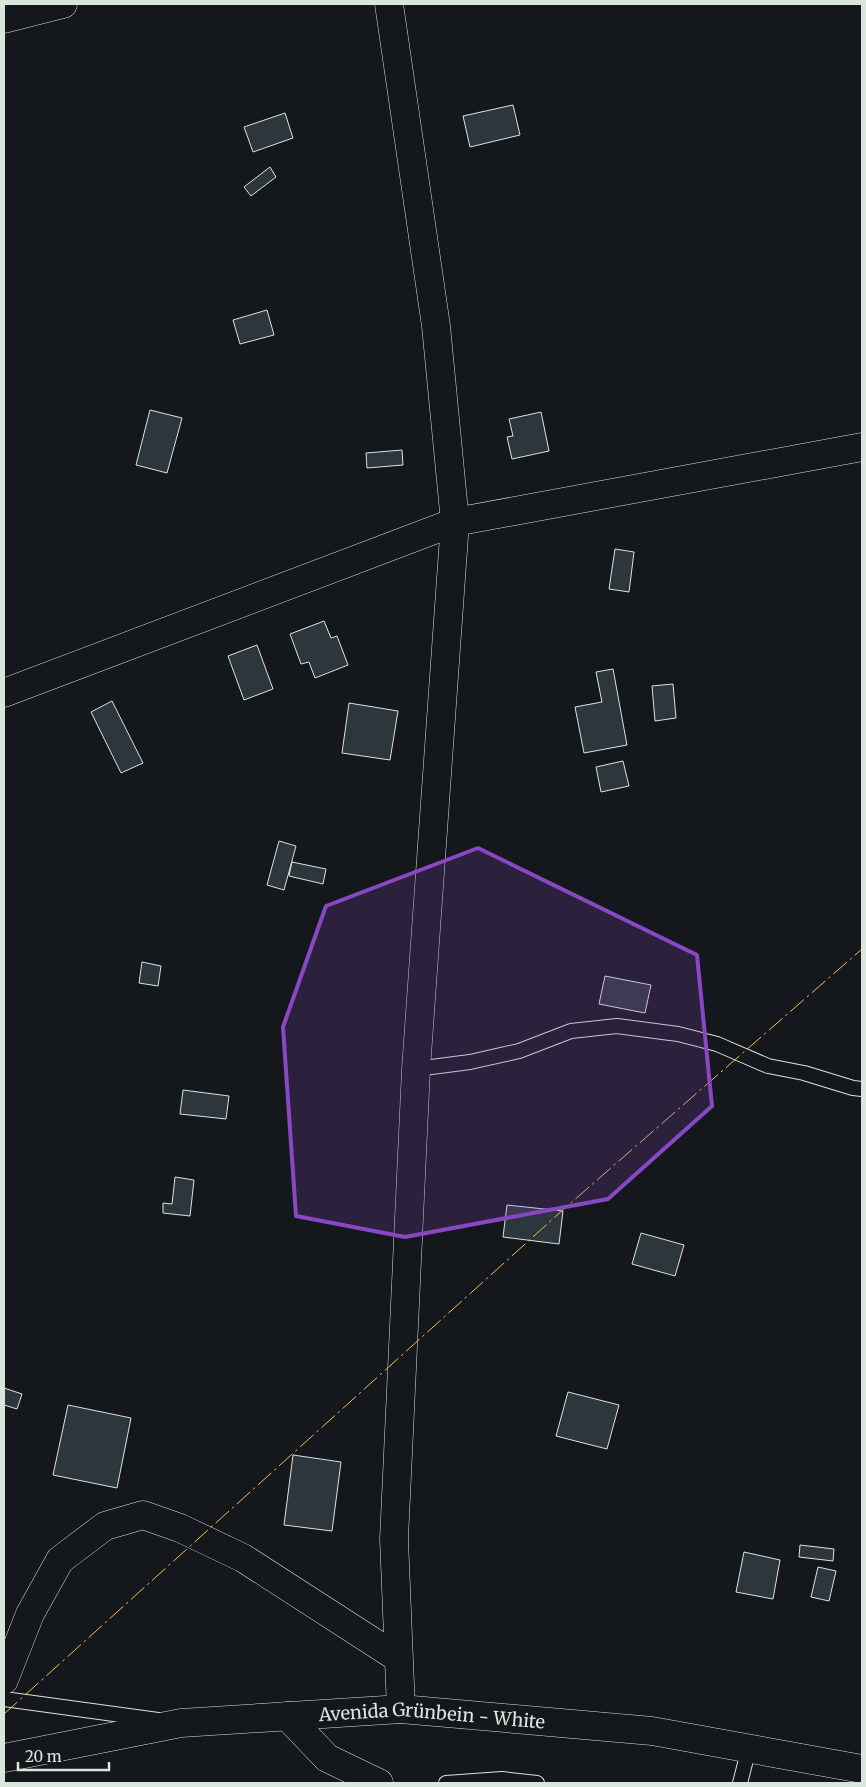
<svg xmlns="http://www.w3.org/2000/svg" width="866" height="1787" viewBox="0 0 866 1787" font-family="Merriweather,serif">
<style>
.building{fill:#2c363c;stroke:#d8e6dc}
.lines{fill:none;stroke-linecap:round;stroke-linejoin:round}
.lane-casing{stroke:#d8e6dc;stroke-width:16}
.street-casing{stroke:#d8e6dc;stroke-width:29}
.highway-casing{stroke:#d8e6dc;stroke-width:29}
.lane{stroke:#14181c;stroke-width:14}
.street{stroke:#14181c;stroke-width:28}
.highway{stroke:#14181c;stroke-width:28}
.power{stroke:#ffb74d;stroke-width:1;stroke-dasharray:18 4 2.5 4;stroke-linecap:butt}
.marked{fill:#8948c3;fill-opacity:0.2;stroke:#8948c3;stroke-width:4;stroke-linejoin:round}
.labels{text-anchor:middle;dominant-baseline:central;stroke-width:4;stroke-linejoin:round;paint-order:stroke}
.street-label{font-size:18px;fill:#d8e6dc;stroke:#14181c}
</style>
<rect width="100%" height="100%" fill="#14181c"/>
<g class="building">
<polygon points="513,105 520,135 470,147 463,116"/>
<polygon points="285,113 293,138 253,152 244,127"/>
<polygon points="270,167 276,177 251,196 244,187"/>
<polygon points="267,310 274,335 240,344 233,320"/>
<polygon points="150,410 182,418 167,473 136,465"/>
<polygon points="541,412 549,451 512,459 507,437 513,436 509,419"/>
<polygon points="402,450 403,465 367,468 366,453"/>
<polygon points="615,549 634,552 629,592 609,589"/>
<polygon points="324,621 331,638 337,636 348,665 315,678 309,662 301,664 290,634"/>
<polygon points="257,645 273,689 244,700 228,656"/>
<polygon points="613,669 627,745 584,753 575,707 602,702 596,672"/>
<polygon points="673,684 676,718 655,721 652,686"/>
<polygon points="112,701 143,763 121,773 91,712"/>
<polygon points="349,703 398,711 390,760 342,753"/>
<polygon points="623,761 629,786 601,792 596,767"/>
<polygon points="279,841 296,846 284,890 267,885"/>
<polygon points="292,862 326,869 323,884 289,876"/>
<polygon points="142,962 161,966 158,986 139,983"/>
<polygon points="605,976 651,985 645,1013 599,1004"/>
<polygon points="183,1090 229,1096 226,1119 180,1114"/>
<polygon points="175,1177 194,1180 190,1216 163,1213 163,1203 172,1204"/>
<polygon points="507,1205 563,1211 559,1244 503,1237"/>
<polygon points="641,1233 684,1245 675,1276 632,1264"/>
<polygon points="4,1388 22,1394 17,1409 4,1405"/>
<polygon points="568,1392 619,1405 607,1449 556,1436"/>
<polygon points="68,1405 131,1418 117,1488 53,1475"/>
<polygon points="293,1455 341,1462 332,1531 284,1525"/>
<polygon points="800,1545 834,1549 833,1561 799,1557"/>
<polygon points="744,1552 780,1560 773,1599 736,1592"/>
<polygon points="818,1567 836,1571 829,1601 811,1597"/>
</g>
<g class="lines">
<g class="lane-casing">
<g id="lane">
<polyline points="416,1069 470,1062 519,1051 571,1031 617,1026 678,1034 717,1044 768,1066 804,1073 853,1088 862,1089"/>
<polyline points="4,1699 158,1720"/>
<polyline points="446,1783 502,1779 537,1783"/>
<polyline points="740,1783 749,1748"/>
</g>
</g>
<g class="street-casing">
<g id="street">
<polyline points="389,4 436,326 455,522 416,1069 394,1539 401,1709"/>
<polyline points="4,19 63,4"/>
<polyline points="4,693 455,522 862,447"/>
<polyline points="4,1680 30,1614 60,1560 105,1526 143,1515 180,1528 243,1558 398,1658"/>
<polyline points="287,1716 327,1758 379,1783"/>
</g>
</g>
<g class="highway-casing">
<g id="highway">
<path id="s1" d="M4 1758 181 1723 401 1709 652 1731 862 1769"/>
</g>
</g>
<use href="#lane" class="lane"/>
<use href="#street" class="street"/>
<use href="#highway" class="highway"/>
<polyline class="power" points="4,1714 565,1208 862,949"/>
</g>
<path class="marked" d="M478 848 697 955 712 1106 608 1199 405 1237 296 1216 283 1027 326 906Z"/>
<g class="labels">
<g class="street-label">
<text stroke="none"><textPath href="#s1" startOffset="432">Avenida Grünbein - White</textPath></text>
</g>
</g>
<rect width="866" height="1787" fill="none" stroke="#d8e6dc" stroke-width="10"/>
<path d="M18 1762v8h91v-8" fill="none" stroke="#d8e6dc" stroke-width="2.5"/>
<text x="25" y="1762" font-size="15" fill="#d8e6dc" stroke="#14181c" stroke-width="4" paint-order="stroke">20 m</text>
</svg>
